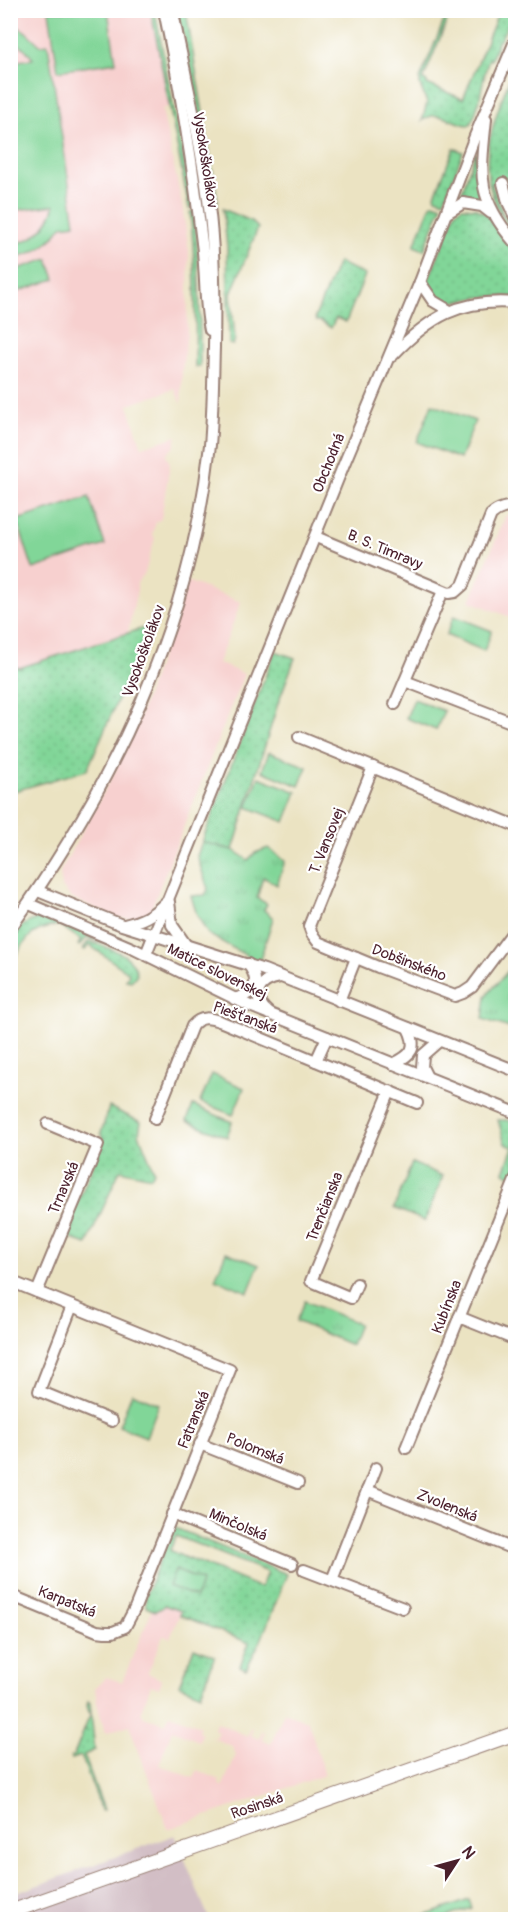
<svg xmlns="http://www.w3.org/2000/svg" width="526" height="1930" viewBox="0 0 526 1930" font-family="Pangolin,sans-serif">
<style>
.built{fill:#f7d0cf}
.industrial{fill:#d2bec5}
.grass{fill:url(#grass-dots);stroke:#667a62;stroke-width:1.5;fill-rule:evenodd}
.park{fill:url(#park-tufts);stroke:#667a62;stroke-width:1.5}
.garden{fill:#81d698;stroke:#667a62;stroke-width:1.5}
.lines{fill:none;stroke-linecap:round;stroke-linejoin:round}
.street-casing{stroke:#9a8176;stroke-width:14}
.secondary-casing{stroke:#9a8176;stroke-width:16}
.street{stroke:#fff;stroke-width:10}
.secondary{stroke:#fff;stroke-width:14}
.labels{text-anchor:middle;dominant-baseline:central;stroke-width:4.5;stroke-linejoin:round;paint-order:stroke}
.street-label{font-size:15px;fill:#4a1f2b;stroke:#fff}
</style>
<defs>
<pattern id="grass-dots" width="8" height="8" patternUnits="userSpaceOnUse" patternTransform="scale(1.5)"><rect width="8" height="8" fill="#81d698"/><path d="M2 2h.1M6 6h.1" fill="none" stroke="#71b783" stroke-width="1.8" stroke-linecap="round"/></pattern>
<pattern id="park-tufts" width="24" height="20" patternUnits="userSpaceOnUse" patternTransform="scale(1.5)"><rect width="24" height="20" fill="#81d698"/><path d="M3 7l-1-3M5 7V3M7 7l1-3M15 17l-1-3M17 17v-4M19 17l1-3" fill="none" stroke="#71b783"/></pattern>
</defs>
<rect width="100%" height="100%" fill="#fff"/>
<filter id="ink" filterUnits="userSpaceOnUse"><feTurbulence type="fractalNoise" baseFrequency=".0167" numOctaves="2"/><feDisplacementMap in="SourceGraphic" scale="12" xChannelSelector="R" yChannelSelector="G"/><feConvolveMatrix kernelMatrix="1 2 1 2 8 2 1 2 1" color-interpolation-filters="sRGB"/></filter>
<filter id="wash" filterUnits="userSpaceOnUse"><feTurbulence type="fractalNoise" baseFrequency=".008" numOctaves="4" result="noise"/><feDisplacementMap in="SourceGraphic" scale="24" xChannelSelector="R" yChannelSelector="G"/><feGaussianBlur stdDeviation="1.35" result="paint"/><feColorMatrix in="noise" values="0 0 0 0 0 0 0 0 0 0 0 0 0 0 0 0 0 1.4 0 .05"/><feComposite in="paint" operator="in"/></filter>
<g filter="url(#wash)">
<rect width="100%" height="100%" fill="#ebe3c2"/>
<g class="built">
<polygon points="11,11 153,11 172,106 162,109 182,204 189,251 187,334 182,371 181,404 175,389 128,405 142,447 177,436 174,447 166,454 170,464 161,519 156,522 152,534 155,538 145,573 137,583 137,590 128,632 11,790"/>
<polygon points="506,515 509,515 515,517 515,619 470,601"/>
<polygon points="187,581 241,602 218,663 244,674 150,912 133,919 118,918 71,898 62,887 60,872 115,771 138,720"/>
<polygon points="164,1605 181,1611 170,1638 163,1636 148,1673 162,1680 159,1688 151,1685 141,1711 144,1716 165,1724 170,1714 200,1726 198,1731 202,1733 199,1741 172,1730 159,1765 194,1778 197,1770 220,1780 219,1784 222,1787 236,1755 232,1746 210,1737 216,1738 218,1732 214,1729 216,1722 247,1736 252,1727 253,1728 250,1735 259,1739 262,1731 264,1732 262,1740 271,1744 284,1712 308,1721 325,1775 168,1829 129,1725 105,1733 97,1703 95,1688 106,1677 122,1682 152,1610 162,1608"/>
</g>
<polygon class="industrial" points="175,1835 209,1919 11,1920 11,1895"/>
<g class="grass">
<polygon points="151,11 155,11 193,207 189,208"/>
<polygon points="176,11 186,11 218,203 216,203 212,177 209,177 203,135 185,40"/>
<path d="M448 11H451L423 80 427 82V84L463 99 497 16 491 13 492 11H515L500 40H499L491 60 489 59C481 80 482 104 470 125 453 125 438 107 422 121L427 103 420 85V79Z"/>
<path d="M515 64V187L513 179 492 184 503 214 515 230V236C467 175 491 129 515 64Z"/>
<polygon points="454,148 463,152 444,201 436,198 435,195"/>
<polygon points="475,153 476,153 476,180 482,203 459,200"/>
<polygon points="434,203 442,206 424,250 414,246 431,205"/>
<path d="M462 207 475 208 485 213 515 253V297C505 296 493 296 482 297 462 299 434 313 428 281L456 211Z"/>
<polygon points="223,209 251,221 258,228 231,294 235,339 233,345 229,344 227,247"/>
<path d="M194 211C200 262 200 315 200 366L195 367C196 315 196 263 190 212Z"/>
<polygon points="338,262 365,275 346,322 336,318 331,328 320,321 316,321 315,317"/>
<polygon points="150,626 87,770 11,792 11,666 19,668"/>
<polygon points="275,651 295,658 278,703 233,850 202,842"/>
<path d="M39 918 51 919 102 942 87 938 79 946 78 945 81 940 59 925C28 930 27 939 11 963 11 939 13 926 39 918Z"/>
<path d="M88 942H92C110 950 134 952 137 975L131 981 126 980 129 973 89 945 85 950 83 949Z"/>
<polygon points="109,1107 141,1122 139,1134 154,1171 151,1177 120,1170 87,1244 63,1236 103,1142 101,1133"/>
<polygon points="498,1120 508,1120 515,1123 516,1172 514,1177 504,1172 513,1147 505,1144"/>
<path d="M173 1527 287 1574 262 1638 246 1669 240 1666 249 1643 180 1615 181 1611 164 1605 162 1608 155 1611 146 1607 145 1597ZM176 1536 267 1572 261 1587 256 1586 189 1558 188 1559 175 1553 170 1550Z"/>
<polygon points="194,1648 215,1656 201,1694 179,1685"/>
<polygon points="88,1701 90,1703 95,1750 84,1755 104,1810 102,1811 81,1756 72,1759 71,1757 74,1755 90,1715 87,1706"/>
</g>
<g class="park">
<polygon points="202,842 233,850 248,860 255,853 268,848 285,861 277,885 263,877 257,898 267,904 264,910 273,918 259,963 208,934 197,915 191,896 205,895 208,889 197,856"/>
<polygon points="515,963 515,1030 483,1019 486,996"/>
<polygon points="412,1163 443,1176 425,1221 394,1208"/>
<polygon points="305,1301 359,1324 351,1345 296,1321"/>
</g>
<g class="garden">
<polygon points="49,11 108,11 116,62 58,71"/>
<path d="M11 23 25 31 40 45 48 44 75 224 62 226C50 244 33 256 11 257V244C34 242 49 226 55 205L11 211V62L33 59 26 50 11 38Z"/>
<polygon points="48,259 55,279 11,294 11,271"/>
<polygon points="432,404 475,421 460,459 417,442"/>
<polygon points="89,497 105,545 33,569 17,520"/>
<polygon points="454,616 492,631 484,651 446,635"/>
<polygon points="414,699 444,711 436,730 406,718"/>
<polygon points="269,752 307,767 299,786 262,771"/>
<polygon points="259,777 297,792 285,822 247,807"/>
<polygon points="212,1074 244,1088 233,1115 200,1102"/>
<polygon points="193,1105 232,1122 227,1137 187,1121"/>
<polygon points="226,1252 259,1265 248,1292 215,1279"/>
<polygon points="132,1393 159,1404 146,1437 119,1426"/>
<polygon points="175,1570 202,1581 196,1597 169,1586"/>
<polygon points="469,1900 472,1908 441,1919 416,1919"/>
</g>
</g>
<g filter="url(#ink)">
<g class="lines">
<g class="street-casing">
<g id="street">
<path d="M164 10C180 87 193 165 202 243 206 272 204 301 210 330"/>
<path d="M486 119C480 176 476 198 516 244"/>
<polyline points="503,183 508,202 516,219"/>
<polyline points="447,213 463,203 482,206 491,213"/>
<polyline points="420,282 433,301 450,311"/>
<path d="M392 356C429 317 461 298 516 303"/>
<path d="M316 537 449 593 455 592 463 585 491 515C497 509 508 505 516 508"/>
<polyline points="405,681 516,724"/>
<polyline points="395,704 443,591"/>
<polyline points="299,737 516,826"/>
<polyline points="373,767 309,926 312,934 318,942 378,967 455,996 463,993 472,987 516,928"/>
<polyline points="38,891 122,925 264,970 516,1071"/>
<polyline points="169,902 172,925 186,945"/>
<polyline points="29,904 134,949 250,1006 516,1113"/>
<path d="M124 925C141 921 152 916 165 903"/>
<path d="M10 929C115 783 190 626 210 445 213 412 213 380 214 347 215 301 215 253 209 207 204 163 195 120 186 77 182 55 176 33 173 10"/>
<polyline points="146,954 344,464 420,282 475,136 516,39"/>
<path d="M234 999C256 994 261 982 248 964"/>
<polyline points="339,1001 356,958"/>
<path d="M269 1013C250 997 257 981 280 977"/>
<polyline points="316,1061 327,1037"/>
<path d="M393 1064C412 1055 418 1048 408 1028"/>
<polyline points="427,1077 422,1067 423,1055 439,1041"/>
<path d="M155 1119 192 1026C201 1015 210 1018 222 1022L417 1103"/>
<polyline points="10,1281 230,1370 135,1608 125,1627 113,1632 105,1632 97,1631 10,1595"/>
<polyline points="357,1284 351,1298 311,1281 390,1091"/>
<polyline points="37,1292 98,1145 48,1124"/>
<polyline points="72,1306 39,1391 112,1421"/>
<polyline points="459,1317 516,1340"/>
<polyline points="200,1444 298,1483"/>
<polyline points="406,1448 516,1178"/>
<polyline points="367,1490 516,1550"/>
<polyline points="172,1514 292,1564"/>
<polyline points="304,1570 403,1608"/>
<polyline points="332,1580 376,1468"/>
</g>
</g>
<g class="secondary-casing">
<polyline id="secondary" points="10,1912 516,1733"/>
</g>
<use href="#street" class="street"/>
<use href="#secondary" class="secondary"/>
</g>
</g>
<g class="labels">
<g class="street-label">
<text transform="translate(205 160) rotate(81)">Vysokoškolákov</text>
<text transform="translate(329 463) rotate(-68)">Obchodná</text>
<text transform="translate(385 550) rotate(23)">B. S. Timravy</text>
<text transform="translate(144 651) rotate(-70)">Vysokoškolákov</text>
<text transform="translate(327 841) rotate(-68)">T. Vansovej</text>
<text transform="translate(409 963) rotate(21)">Dobšinského</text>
<text transform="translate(217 972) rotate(26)">Matice slovenskej</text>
<text transform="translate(245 1018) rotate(20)">Piešťanská</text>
<text transform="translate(64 1188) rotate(-67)">Trnavská</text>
<text transform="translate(325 1207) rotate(-68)">Trenčianska</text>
<text transform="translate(447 1307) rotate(-68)">Kubínska</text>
<text transform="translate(194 1420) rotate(-68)">Fatranská</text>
<text transform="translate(255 1449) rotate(22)">Polomská</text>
<text transform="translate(447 1506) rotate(22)">Zvolenská</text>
<text transform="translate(238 1525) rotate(23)">Minčolská</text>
<text transform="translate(67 1602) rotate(22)">Karpatská</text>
<text transform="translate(257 1806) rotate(-19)">Rosinská</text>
</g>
</g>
<rect width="526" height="1930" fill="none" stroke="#fff" stroke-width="36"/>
<g transform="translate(457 1861) rotate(54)" stroke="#ffffff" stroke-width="4.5" paint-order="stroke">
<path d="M0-4.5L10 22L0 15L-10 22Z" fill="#4a1f2b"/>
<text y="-9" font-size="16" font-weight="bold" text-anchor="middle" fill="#4a1f2b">N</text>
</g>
</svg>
